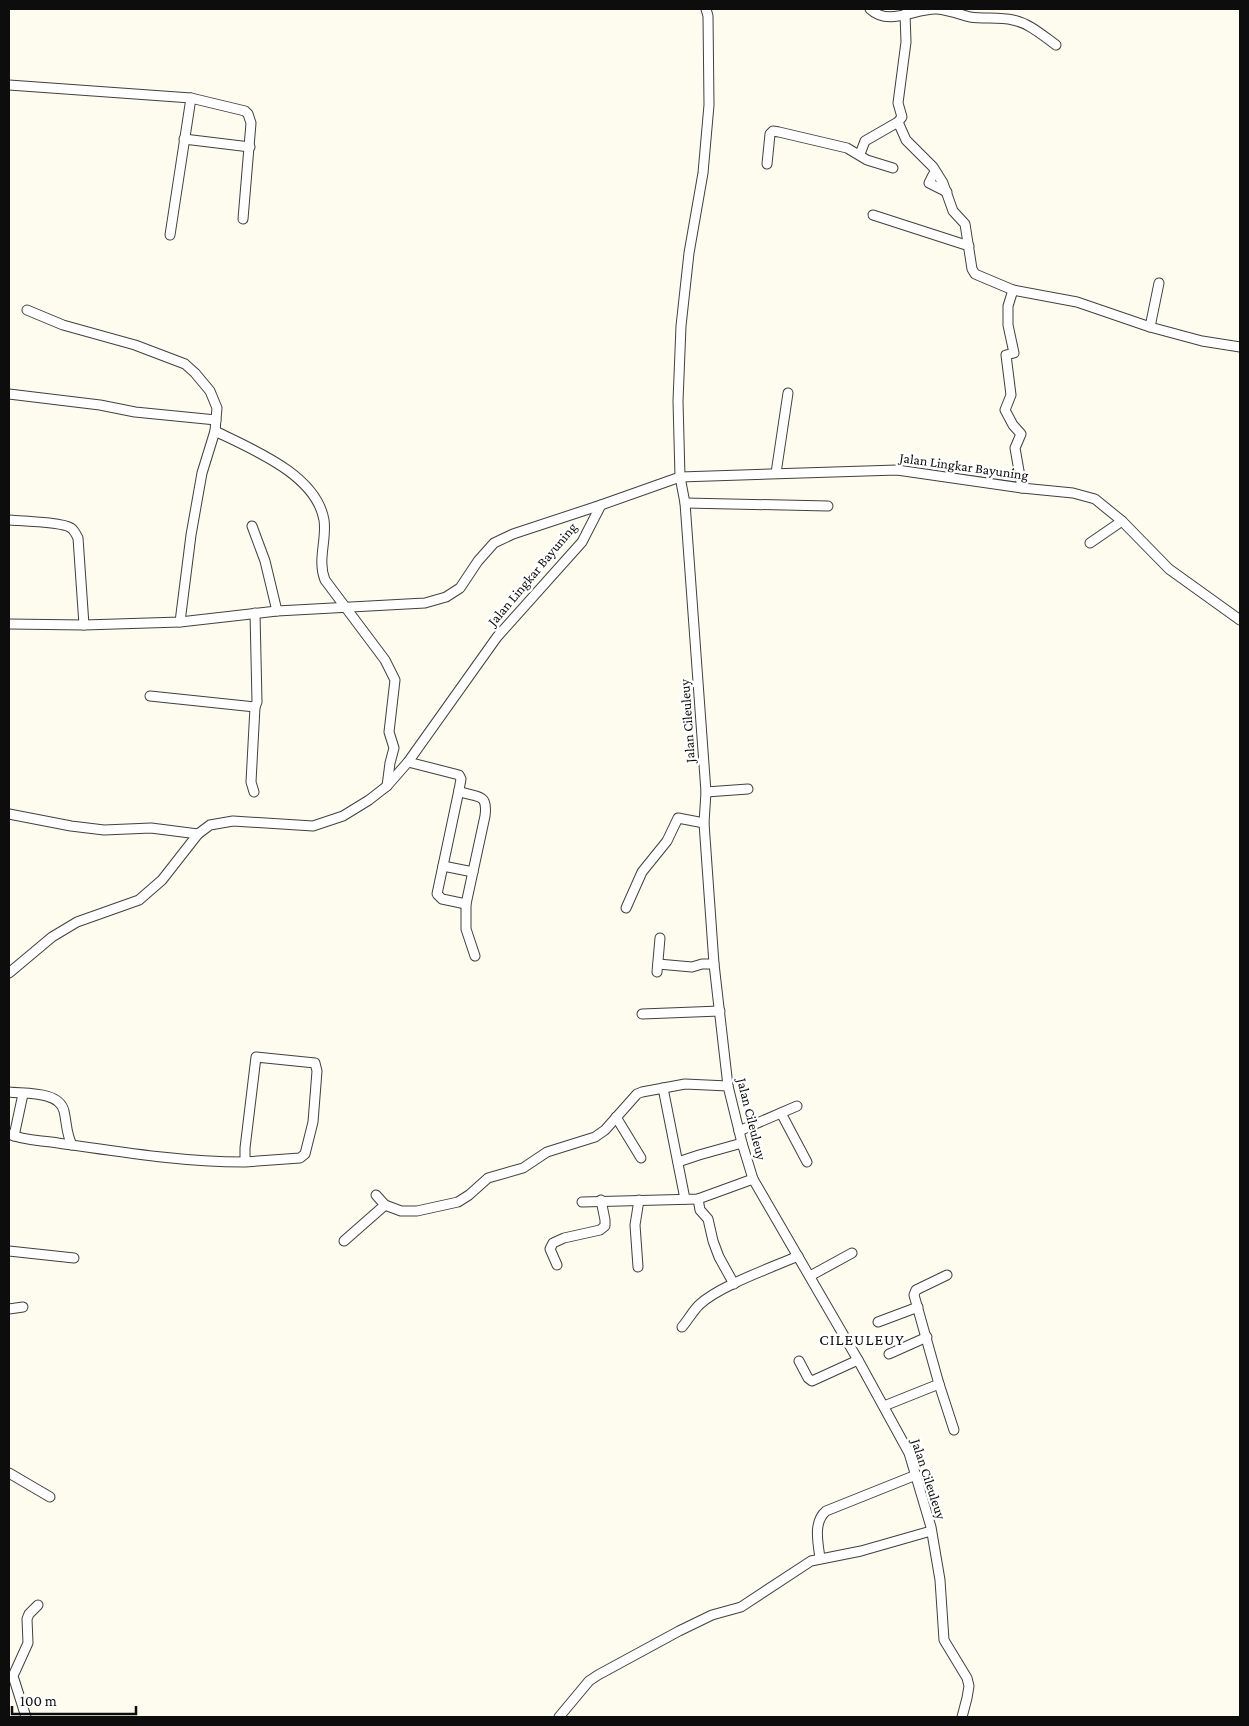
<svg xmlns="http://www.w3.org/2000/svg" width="1249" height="1726" viewBox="0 0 1249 1726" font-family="'Crimson Pro',serif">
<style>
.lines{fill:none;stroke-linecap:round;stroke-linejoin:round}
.street-casing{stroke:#404040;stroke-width:11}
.street{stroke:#fff;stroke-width:9}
.labels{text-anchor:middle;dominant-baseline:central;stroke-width:5;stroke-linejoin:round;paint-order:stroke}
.street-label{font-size:14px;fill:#0d0d0d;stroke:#fff}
.quarter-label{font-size:16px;letter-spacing:1px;fill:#0d0d0d;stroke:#fff}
</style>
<rect width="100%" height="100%" fill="#fefcee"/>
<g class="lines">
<g class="street-casing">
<g id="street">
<polyline points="706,9 708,16 709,105 703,173 689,253 681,326 678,401 680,477 685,503 706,792 704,823 714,964 728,1086 742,1143 753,1179 858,1360 909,1453 931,1527 940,1580 944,1640 967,1678 969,1686 967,1698 962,1717"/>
<path d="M870 9C889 27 915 8 937 9 948 10 959 14 970 17 984 19 999 17 1013 20 1029 23 1042 35 1056 45"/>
<polyline points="9,85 191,98 245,111 248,114 251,123 243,219"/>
<polyline points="898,122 906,140 933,167 943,183 953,211 965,224 972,269 975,274 1013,290 1077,302 1150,327 1202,341 1240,347"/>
<polyline points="184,139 250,147"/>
<polyline points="860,154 865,141 898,122 902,117 898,103 906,42 905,14"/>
<polyline points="767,164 770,134 773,131 779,132 847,148 867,160 893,168"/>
<polyline points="933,175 929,183 947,192"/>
<polyline points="873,215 969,246"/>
<polyline points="170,235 191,98"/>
<polyline points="1013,290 1008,306 1008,325 1014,353 1006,355 1011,395 1005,410 1013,425 1021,434 1015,448 1022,488"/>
<polyline points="27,310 63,325 135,345 185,364 195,373 210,391 217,408 215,431 202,473 191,535 180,622"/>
<polyline points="1150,327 1159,283"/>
<polyline points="9,394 100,405 135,412 216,420"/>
<path d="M215 431C251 449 316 474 324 520 327 540 317 560 325 580L385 660 395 680 389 732 394 748 390 763 387 786"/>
<polyline points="776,473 788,393"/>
<polyline points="685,503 828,506"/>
<path d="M9 520C21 521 63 522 71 528 74 530 76 534 78 538L84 625"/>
<polyline points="252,526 265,561 277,611"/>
<polyline points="1090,543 1122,521"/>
<polyline points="9,624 84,625 180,622 277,611 425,603 446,597 460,588 478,561 494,543 513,534 601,505"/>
<polyline points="150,696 255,707 257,702 255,613"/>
<path d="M408 762 459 775 461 779 459 790 461 792C478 798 488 793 485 816L466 904V929L475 956"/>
<polyline points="459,790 437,894 442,899 466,904"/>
<polyline points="254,792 251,782 255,707"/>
<polyline points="706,792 748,789"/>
<polyline points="9,814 71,826 104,830 151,828 198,834"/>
<polyline points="443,866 473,872"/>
<polyline points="626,908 642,872 667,841 678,818 704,823"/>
<polyline points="658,964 692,967 702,964 714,964"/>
<polyline points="657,972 660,938"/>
<polyline points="9,973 52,937 77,922 139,900 162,880 198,834 210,825 233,821 313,826 343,816 369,800 387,786 408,762 497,637 582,542 601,505 680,477 897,470 1022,488 1073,493 1095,499 1122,521 1169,569 1240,620"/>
<polyline points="642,1014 720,1011"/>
<polyline points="663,1088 685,1199"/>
<path d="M9 1092C26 1094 59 1091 64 1111 67 1124 66 1133 72 1145"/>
<polyline points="781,1113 807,1162"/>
<polyline points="616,1117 641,1158"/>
<polyline points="739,1131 797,1106"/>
<path d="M9 1134C24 1141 41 1140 58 1143 120 1152 183 1162 245 1162V1148L256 1057 315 1063 317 1071 313 1122 305 1154 300 1158 245 1162"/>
<polyline points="14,1136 23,1094"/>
<polyline points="678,1162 699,1155 742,1143"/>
<polyline points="376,1195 385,1205 401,1211 417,1211 458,1202 469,1195 488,1178 523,1168 547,1152 595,1137 605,1130 637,1094 642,1092 685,1084 728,1086"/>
<polyline points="698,1199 700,1210 708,1219 713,1241 719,1257 734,1284"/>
<polyline points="582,1202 698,1199 753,1179"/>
<polyline points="344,1241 385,1205"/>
<polyline points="9,1251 74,1258"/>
<polyline points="557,1265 550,1249 553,1243 564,1238 600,1230 605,1226 605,1220 601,1200"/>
<polyline points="638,1267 635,1225 639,1200"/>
<polyline points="810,1276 852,1253"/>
<polyline points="9,1309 23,1307"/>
<polyline points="878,1322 918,1307"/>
<path d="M682 1327C688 1320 693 1311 699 1305 719 1286 771 1268 798 1256"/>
<polyline points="889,1354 927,1337"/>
<polyline points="799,1361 808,1378 812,1381 858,1360"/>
<polyline points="939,1384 954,1430"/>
<polyline points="884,1406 939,1384 914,1295 916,1290 947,1275"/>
<polyline points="9,1473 50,1497"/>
<path d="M820 1558C818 1543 813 1522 826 1511L916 1475"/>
<polyline points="26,1717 13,1676 28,1643 27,1619 29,1614 38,1605"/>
<polyline points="559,1717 589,1681 598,1675 679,1631 712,1615 741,1607 811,1561 861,1551 931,1531"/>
</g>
</g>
<use href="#street" class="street"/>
</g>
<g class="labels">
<g class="street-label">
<text transform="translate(964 466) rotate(8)">Jalan Lingkar Bayuning</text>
<text transform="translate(532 574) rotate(-50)">Jalan Lingkar Bayuning</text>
<text transform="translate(687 721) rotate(-94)">Jalan Cileuleuy</text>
<text transform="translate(752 1119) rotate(76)">Jalan Cileuleuy</text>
<text transform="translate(929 1479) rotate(72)">Jalan Cileuleuy</text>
</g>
<g class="quarter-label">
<text x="862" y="1339">CILEULEUY</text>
</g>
</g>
<rect width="1249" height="1726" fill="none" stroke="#0d0d0d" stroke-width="20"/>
<path d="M12 1706v8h124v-8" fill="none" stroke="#0d0d0d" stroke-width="2.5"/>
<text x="20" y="1706" font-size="15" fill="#0d0d0d" stroke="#ffffff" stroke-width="4" paint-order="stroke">100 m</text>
</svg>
